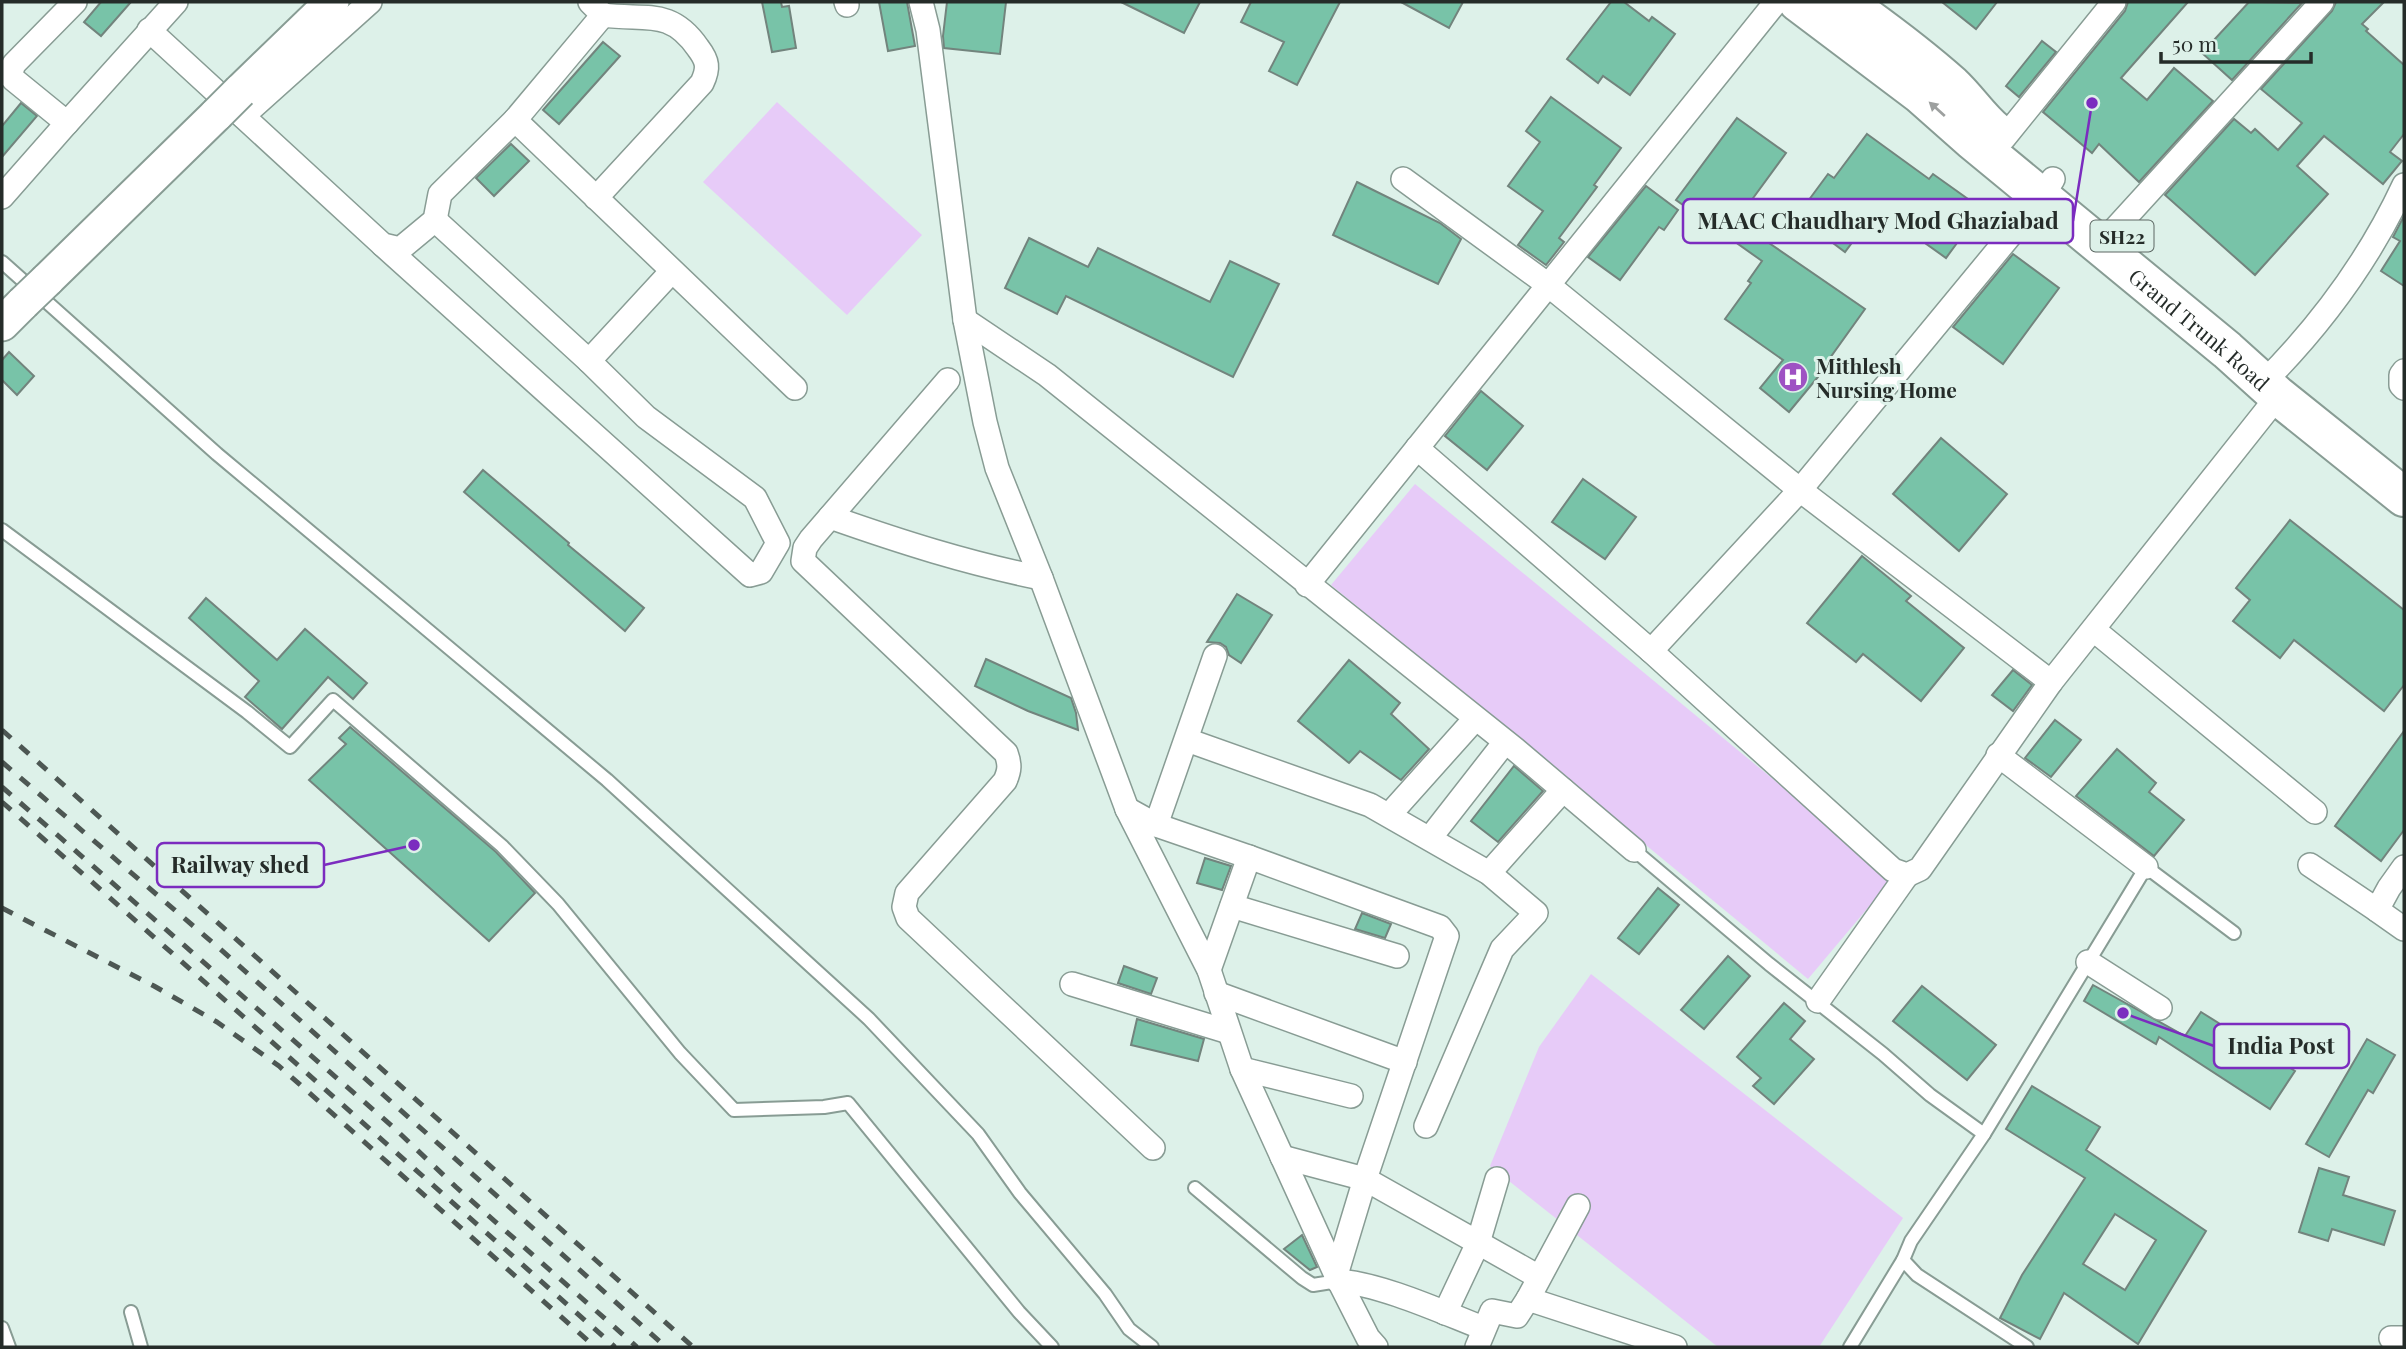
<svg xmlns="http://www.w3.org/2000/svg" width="2406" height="1349" viewBox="0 0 2406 1349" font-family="'Playfair Display',serif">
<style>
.green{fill:#e7cbf8}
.building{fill:#78c3a8;stroke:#72847d;stroke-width:2;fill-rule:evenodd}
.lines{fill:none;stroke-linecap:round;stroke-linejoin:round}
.lane-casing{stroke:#889c94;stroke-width:16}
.street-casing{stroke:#889c94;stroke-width:26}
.secondary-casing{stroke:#889c94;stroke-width:37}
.highway-casing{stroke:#889c94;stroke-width:42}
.lane{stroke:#fff;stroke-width:12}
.street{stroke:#fff;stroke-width:23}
.secondary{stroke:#fff;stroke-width:33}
.highway{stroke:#fff;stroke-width:38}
.rail{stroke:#4d5753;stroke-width:5;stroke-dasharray:12 12;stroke-linecap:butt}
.secondary-bridge-casing{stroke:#889c94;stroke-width:37;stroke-linecap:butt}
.secondary-bridge{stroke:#fff;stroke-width:33}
.oneway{fill:#9da09f}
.labels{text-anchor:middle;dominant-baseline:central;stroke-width:6;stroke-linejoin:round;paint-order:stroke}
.shield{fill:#ddf1e9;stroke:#5c6763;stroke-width:2}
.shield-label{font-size:19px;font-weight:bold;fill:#252c29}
.street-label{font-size:21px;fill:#252c29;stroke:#ddf1e9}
.poi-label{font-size:21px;font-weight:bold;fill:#252c29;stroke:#ddf1e9;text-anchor:start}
.leader{fill:none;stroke:#7b2cbf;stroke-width:2.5}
.callout-dot{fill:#7b2cbf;stroke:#ddf1e9;stroke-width:2.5}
.callout{fill:#ddf1e9;stroke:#7b2cbf;stroke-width:2.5}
.callout-label{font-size:23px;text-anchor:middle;font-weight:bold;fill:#252c29}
</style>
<rect width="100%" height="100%" fill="#ddf1e9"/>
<g class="green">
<polygon points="777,102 922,235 847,315 703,182"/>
<polygon points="1415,484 1893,878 1808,979 1331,585"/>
<polygon points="1591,974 1903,1218 1819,1347 1718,1347 1490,1166 1539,1047"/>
</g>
<g class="building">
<polygon points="101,2 131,2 101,36 84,22"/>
<polygon points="762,2 781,2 782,7 789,6 796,48 772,52"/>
<polygon points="879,2 907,2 915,46 888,51"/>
<polygon points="947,2 1006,2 1000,54 944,48 943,36"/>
<polygon points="1121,2 1200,2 1184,33"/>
<polygon points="1251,2 1340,2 1297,85 1269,71 1284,42 1241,22"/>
<polygon points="1401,2 1463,2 1449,28"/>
<polygon points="1611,2 1624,2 1649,21 1652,17 1675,34 1630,95 1603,76 1598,83 1567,59"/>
<polygon points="1942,2 1997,2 1976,29"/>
<polygon points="2128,2 2188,2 2121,78 2147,100 2174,68 2213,101 2139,182 2099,144 2092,153 2043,112 2125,11"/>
<polygon points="2249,2 2302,3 2232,80 2202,53"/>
<polygon points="2336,2 2384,2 2362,24 2368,29 2366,31 2404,65 2404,134 2390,152 2402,161 2383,184 2324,136 2297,166 2328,194 2255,275 2165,195 2234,119 2251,133 2255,129 2278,150 2302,123 2261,89 2332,11"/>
<polygon points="2042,41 2056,52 2019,97 2006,86"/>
<polygon points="603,42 620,56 559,124 543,110"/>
<polygon points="1551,97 1621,148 1594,185 1597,187 1559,238 1564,242 1546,265 1518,245 1543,211 1508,186 1540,142 1526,131"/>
<polygon points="21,103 37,116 2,157 2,126"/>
<polygon points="1737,118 1786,153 1748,205 1780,229 1769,243 1865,309 1825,365 1827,366 1789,412 1760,388 1783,360 1725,319 1751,283 1748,281 1762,261 1676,200"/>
<polygon points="1867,134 1929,179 1933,174 1982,209 1946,258 1877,209 1845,252 1797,216 1828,174 1834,178"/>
<polygon points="511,144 529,161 494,196 476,178"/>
<polygon points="1357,182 1440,223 1461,239 1438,284 1333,235"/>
<polygon points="1646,186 1678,210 1664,230 1659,227 1620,280 1588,257"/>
<polygon points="2404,216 2404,286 2381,271 2400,241 2393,237"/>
<polygon points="1029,238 1088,267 1098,248 1210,302 1230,261 1279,284 1233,377 1066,296 1057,314 1005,288"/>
<polygon points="2013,254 2059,288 2003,364 1953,327"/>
<polygon points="9,352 34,376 17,395 2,380 2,360"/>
<polygon points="1481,391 1523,426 1487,470 1445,436"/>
<polygon points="1941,438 2007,494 1959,551 1893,494"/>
<polygon points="483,470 569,543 568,545 644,608 625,631 464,492"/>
<polygon points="1583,479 1636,517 1605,559 1552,522"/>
<polygon points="2290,520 2404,610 2404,685 2384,711 2294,640 2280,658 2233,621 2250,600 2236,588"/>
<polygon points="1862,556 1911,596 1906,601 1964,648 1921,701 1863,654 1856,662 1807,623"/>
<polygon points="1237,594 1272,615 1241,663 1229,655 1226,647 1220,643 1207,642"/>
<polygon points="206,598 277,660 305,629 367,683 353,699 328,677 282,729 245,697 259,681 189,618"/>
<polygon points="986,659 1071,698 1076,713 1078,730 1028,711 975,686"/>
<polygon points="1349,660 1400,703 1391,714 1429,749 1401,780 1360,751 1349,763 1298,721"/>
<polygon points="2013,670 2032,685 2013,711 1992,695"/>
<polygon points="2055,720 2081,740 2051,777 2025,758"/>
<polygon points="350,727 496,852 535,893 489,941 309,780 346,744 339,738"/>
<polygon points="2404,731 2404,830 2381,861 2335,826"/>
<polygon points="2117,749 2156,783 2149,792 2184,820 2154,856 2076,796"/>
<polygon points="1514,766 1543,791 1498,842 1471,821"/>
<polygon points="1205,858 1231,866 1222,890 1197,883"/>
<polygon points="1658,888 1679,905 1639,954 1618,938"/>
<polygon points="1362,913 1391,924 1385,938 1355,929"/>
<polygon points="1728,956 1750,976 1704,1029 1681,1010"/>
<polygon points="1124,966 1157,978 1151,994 1118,983"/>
<polygon points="2093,985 2185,1036 2201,1012 2295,1071 2270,1109 2159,1037 2156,1044 2084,1001"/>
<polygon points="1922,986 1996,1045 1967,1080 1893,1021"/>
<polygon points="1784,1003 1805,1021 1790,1039 1814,1059 1774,1104 1753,1086 1761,1078 1737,1057"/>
<polygon points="1137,1019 1204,1039 1198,1061 1131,1045"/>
<polygon points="2367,1039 2395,1055 2373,1093 2368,1090 2329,1157 2306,1144"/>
<path d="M2032 1086 2100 1127 2086 1150 2206 1231 2138 1344 2064 1293 2040 1339 2000 1318 2022 1275 2085 1178 2006 1129ZM2115 1214 2156 1240 2125 1290 2083 1264Z"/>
<polygon points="2319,1168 2349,1177 2343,1195 2395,1211 2384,1245 2332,1229 2328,1241 2299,1232"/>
<polygon points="1302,1235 1317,1267 1310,1270 1284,1249"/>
</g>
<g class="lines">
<g class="lane-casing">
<g id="lane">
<polyline points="2,262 217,454 607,780 869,1019 978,1134 1020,1193 1105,1294 1129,1329 1152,1347"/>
<polyline points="2,530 247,712 290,747 333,700 502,846 558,904 680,1053 734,1110 824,1107 848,1103 1019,1312 1052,1347"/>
<polyline points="1634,850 1769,964 1883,1054 1930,1095 1984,1134"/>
<polyline points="1195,1188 1302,1278 1313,1285 1338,1281"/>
<polyline points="131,1312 141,1347"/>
<polyline points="2,1328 9,1347"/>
<polyline points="1850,1347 1903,1260"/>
<polyline points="2027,1347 1917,1275 1903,1260 1911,1241 1984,1134 2146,867 2234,933"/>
</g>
</g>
<g class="street-casing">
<g id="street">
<polyline points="75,2 14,64 11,72 13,79 67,123 176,2"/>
<polyline points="590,2 603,15 515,120 795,388"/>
<polyline points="846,2 847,5"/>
<polyline points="921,2 928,30 965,320 985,422 997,468 1041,578 1127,809 1209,970 1242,1069 1336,1275 1368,1338 1376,1347"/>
<polyline points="149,30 383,245 400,249 435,220 440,194 515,120"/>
<polyline points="243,116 370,2"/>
<polyline points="2004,138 2114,2"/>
<polyline points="1403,179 1547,284 1800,490 2051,682"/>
<polyline points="2,197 67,123"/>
<path d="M596 198 702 83C709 68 708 61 698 48 670 7 644 21 603 15"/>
<polyline points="435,220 589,361 672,271"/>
<polyline points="2114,230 2322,2"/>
<polyline points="383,245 750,575 761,572 778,543 755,498 646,417 589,361"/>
<polyline points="965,320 1047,375 1516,750 1634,850"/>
<polyline points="2404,371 2401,375 2401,385 2404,388"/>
<path d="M948 380 811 539 805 548 803 561 1006 753C1010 764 1010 770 1005 781L907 893 904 907 908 918 1153 1148"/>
<path d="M2263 383C2320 326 2370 258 2404 185"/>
<polyline points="1417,448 1651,651 1893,870 1907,875 1920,869 2051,682 2278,396"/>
<path d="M830 517C901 542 967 563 1041 578"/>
<polyline points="1307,585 1776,2"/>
<polyline points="2094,630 2315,812"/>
<polyline points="1651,651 1800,490 2041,198 2053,179"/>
<polyline points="1187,740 1370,805 1489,873 1536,913 1502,949 1426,1126"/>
<polyline points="1998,755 2146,867"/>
<polyline points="1127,809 1156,825 1249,857 1440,927 1447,936 1365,1179 1336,1275"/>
<polyline points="1390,814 1475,719"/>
<polyline points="1156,825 1215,656"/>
<polyline points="1430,838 1505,742"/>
<polyline points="2310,865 2377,910"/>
<polyline points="2404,867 2389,888 2377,910 2404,929"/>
<polyline points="1489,873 1563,790"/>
<polyline points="1232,906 1397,956"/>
<polyline points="2088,962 2160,1008"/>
<polyline points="1209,970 1249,857"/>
<polyline points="1072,984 1229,1032"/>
<polyline points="1216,993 1405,1062"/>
<polyline points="1818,1001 1907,875"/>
<polyline points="1242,1069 1351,1096"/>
<polyline points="1282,1157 1365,1179 1539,1277"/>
<path d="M1338 1281C1381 1284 1442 1312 1483 1328"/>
<polyline points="1528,1299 1675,1347"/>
<polyline points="1445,1313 1478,1243 1497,1179"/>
<polyline points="2391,1338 2404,1338"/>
<polyline points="1477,1347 1492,1311 1517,1316 1528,1299 1578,1206"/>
</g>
</g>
<g class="secondary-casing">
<g id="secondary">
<polyline points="240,91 332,2"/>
<polyline points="47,280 217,114"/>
<polyline points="2,324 23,303"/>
</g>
</g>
<g class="highway-casing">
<g id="highway">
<path id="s1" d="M1798 2 1920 94 1972 140 2227 350 2278 396 2404 497"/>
<path d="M1845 2C1882 28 1918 55 1952 85 1968 100 1979 118 1996 132"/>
</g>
</g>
<use href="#lane" class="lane"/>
<use href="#street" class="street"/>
<use href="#secondary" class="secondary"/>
<use href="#highway" class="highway"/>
<g class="rail">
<polyline points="2,730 693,1347"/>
<polyline points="2,762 219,948 666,1347"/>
<polyline points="2,787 392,1126 456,1187 637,1347"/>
<polyline points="2,802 615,1347"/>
<polyline points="2,908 154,986 217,1022 279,1066 595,1347"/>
</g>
<g class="secondary-bridge-casing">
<g id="secondary-bridge">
<polyline points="217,114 240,91"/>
<polyline points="23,303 47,280"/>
</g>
</g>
<use href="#secondary-bridge" class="secondary-bridge"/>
</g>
<defs><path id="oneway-solid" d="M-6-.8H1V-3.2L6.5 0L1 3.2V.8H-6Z" transform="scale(1.75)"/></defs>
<use class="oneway" href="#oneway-solid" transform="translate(1937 109) rotate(-138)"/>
<defs>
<g id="hospital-disc" transform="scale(1.575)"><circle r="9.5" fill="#9e52c3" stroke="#ddf1e9"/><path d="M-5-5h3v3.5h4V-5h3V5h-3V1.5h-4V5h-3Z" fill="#fff"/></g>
</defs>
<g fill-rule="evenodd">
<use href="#hospital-disc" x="1793" y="377"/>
</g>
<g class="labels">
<rect class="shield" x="2090.5" y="220.5" width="63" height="31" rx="5"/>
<g class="shield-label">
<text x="2122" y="236">SH22</text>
</g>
<g class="street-label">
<text stroke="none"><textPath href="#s1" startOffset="518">Grand Trunk Road</textPath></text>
</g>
<g class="poi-label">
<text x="1816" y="365">Mithlesh<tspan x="1816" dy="24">Nursing Home</tspan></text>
</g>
</g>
<path class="leader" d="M2092 103L2073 221M414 845L324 865M2123 1013L2214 1046"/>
<g class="callout-dot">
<circle cx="2092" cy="103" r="7"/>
<circle cx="414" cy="845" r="7"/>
<circle cx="2123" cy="1013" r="7"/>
</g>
<g class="callout">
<rect x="1683" y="199" width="390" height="44" rx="7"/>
<rect x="157" y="843" width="167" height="44" rx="7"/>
<rect x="2214" y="1024" width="135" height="44" rx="7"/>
</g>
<g class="callout-label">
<text x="1878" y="229">MAAC Chaudhary Mod Ghaziabad</text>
<text x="240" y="873">Railway shed</text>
<text x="2281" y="1054">India Post</text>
</g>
<rect width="2406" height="1349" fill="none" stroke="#252c29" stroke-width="7"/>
<path d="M2161 52v10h150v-10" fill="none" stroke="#252c29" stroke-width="3.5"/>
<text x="2172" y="52" font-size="21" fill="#252c29" stroke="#ddf1e9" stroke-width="5" paint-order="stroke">50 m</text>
</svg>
